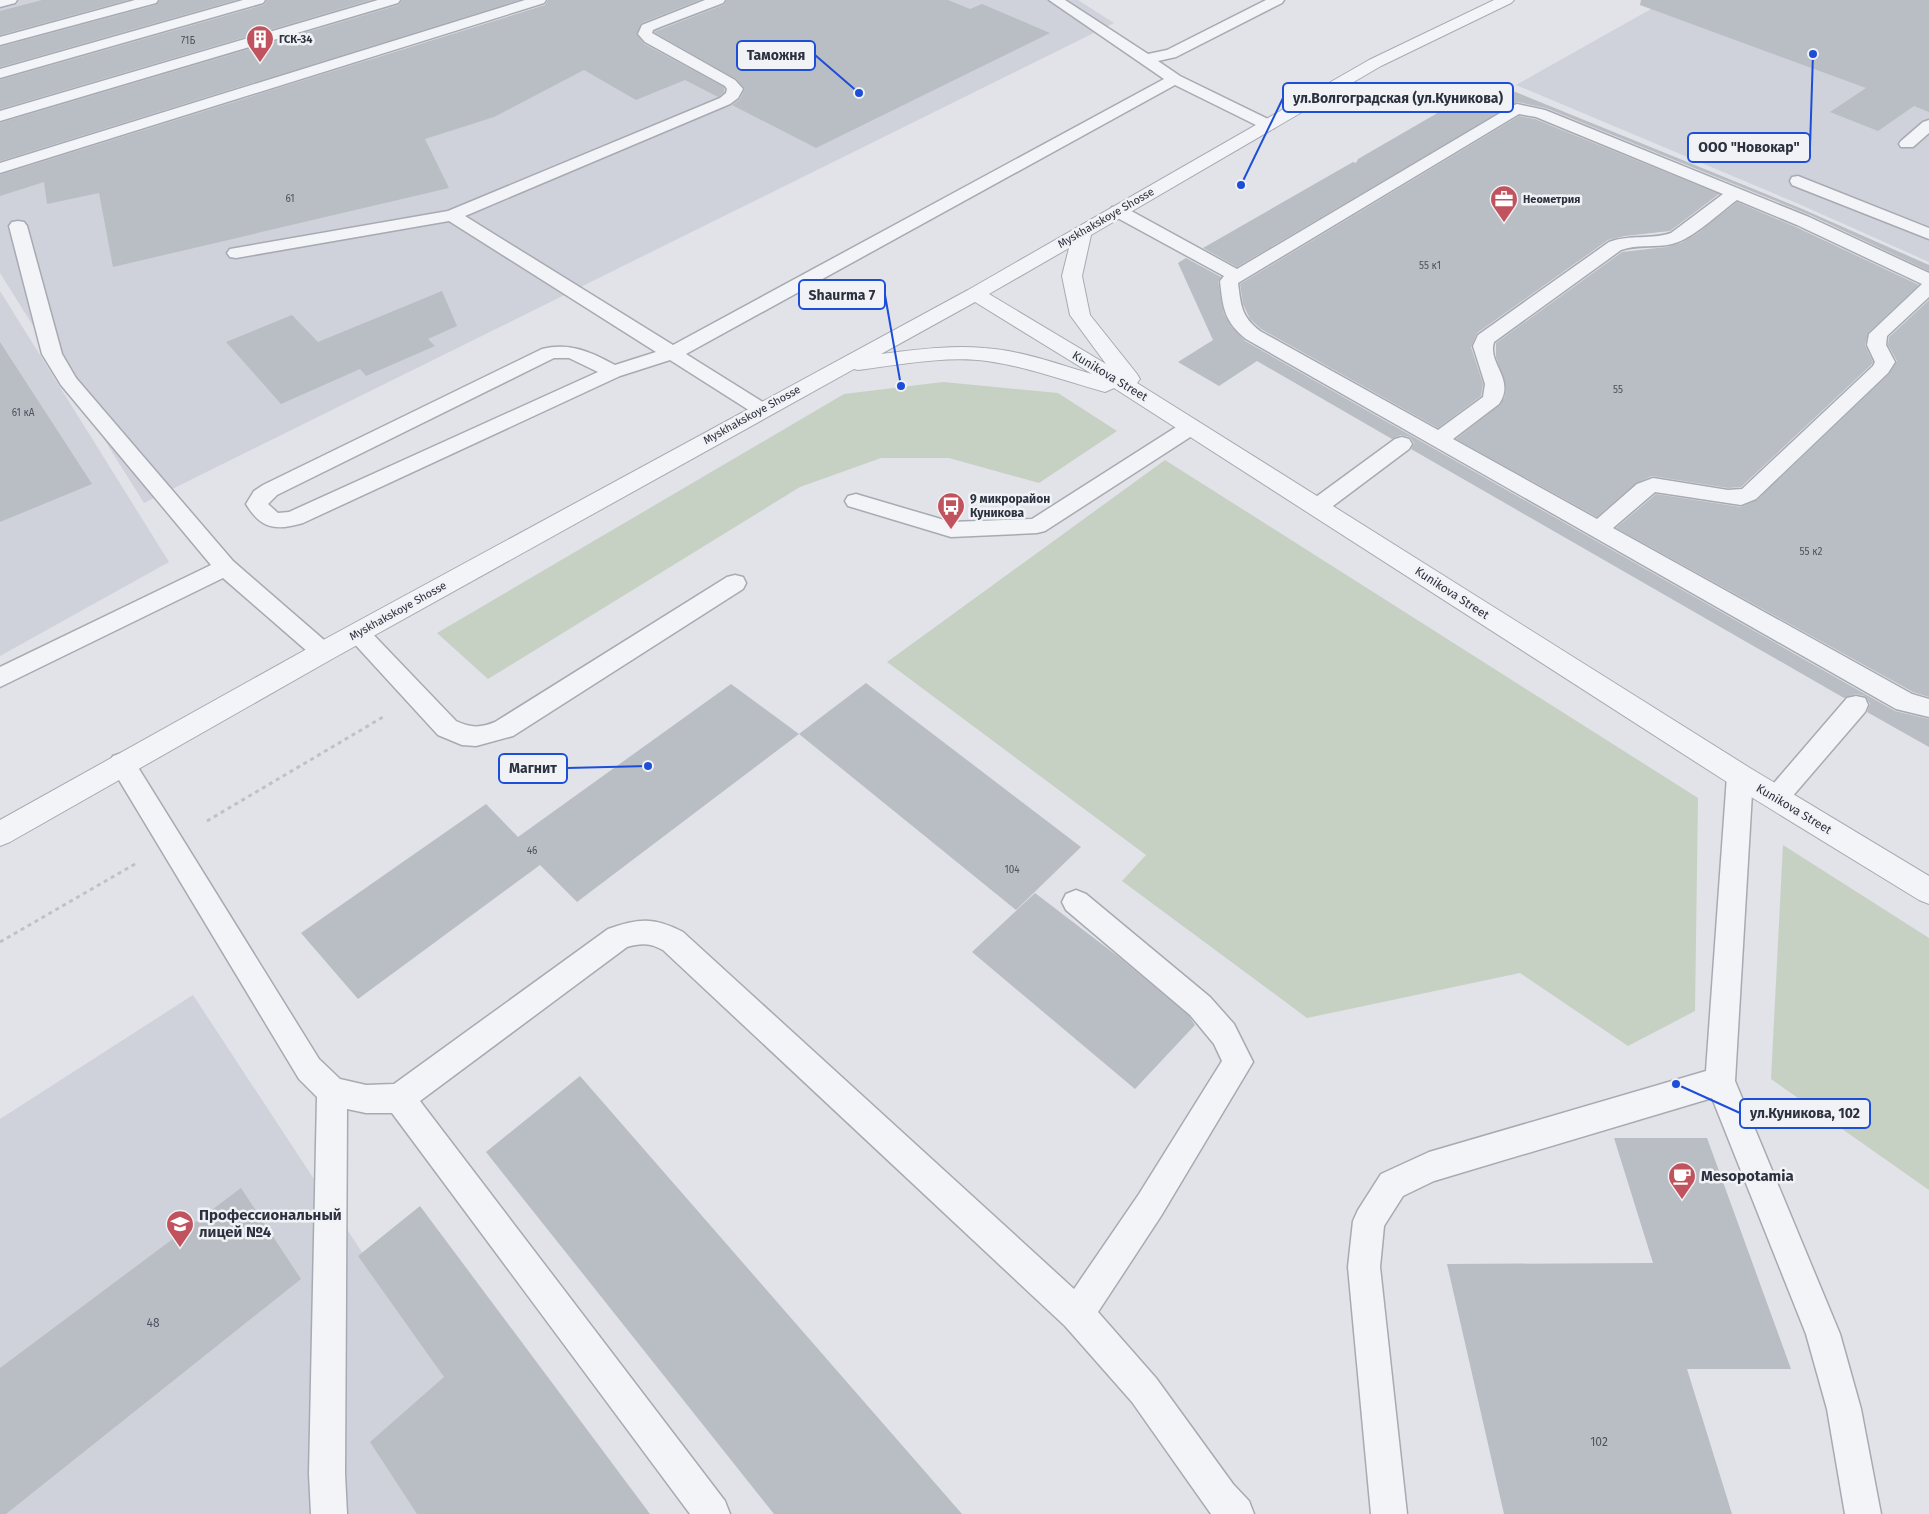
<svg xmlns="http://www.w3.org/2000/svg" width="1929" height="1514" viewBox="0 0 1929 1514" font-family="'Fira Sans',sans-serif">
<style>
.built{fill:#cfd2da}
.green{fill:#c6d1c3}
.building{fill:#b9bdc4}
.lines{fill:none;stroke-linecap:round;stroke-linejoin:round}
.service-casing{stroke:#a7aab2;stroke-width:3}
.tertiary-casing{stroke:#a7aab2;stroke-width:2}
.path{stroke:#bfc1c7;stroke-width:3;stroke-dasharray:4 4;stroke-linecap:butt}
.service{fill:#f3f4f7;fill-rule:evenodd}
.tertiary{fill:#f3f4f7;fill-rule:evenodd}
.labels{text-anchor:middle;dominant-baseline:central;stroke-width:5;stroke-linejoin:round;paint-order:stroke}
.number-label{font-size:10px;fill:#4e5460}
.far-poi-label{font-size:11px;font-weight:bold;fill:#2b313e;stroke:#f1f2f6;text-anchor:start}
.far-street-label{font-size:11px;fill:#2b313e;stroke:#f1f2f6}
.street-label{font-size:12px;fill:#2b313e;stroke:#f1f2f6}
.poi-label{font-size:12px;font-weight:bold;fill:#2b313e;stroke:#f1f2f6;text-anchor:start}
.near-number-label{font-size:12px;fill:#4e5460}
.near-poi-label{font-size:15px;font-weight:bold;fill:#2b313e;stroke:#f1f2f6;text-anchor:start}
.leader{fill:none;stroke:#1d4ed8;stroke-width:2}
.callout-dot{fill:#1d4ed8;stroke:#f1f2f6;stroke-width:2}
.callout{fill:#f1f2f6;stroke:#1d4ed8;stroke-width:2}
.callout-label{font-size:14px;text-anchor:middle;font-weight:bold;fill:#2b313e}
</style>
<rect width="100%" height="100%" fill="#e1e3e8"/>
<g class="built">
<polygon points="0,0 523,0 151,143 571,0 1078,0 1114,23 144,503 0,273"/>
<polygon points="1667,0 1929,0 1929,262 1799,204 1516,85"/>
<polygon points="0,291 169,562 0,656"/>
<polygon points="193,995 444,1377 417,1514 0,1514 0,1119"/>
</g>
<g class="green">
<polygon points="943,382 1058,393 1117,431 1039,483 949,458 881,458 800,487 488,679 437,633 844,394"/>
<polygon points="1165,460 1698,798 1695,1011 1628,1046 1520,973 1307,1018 1122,881 1146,855 887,662"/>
<polygon points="1783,845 1929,938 1929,1190 1771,1079"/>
</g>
<g class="building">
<polygon points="42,0 128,0 0,35 0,11"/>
<polygon points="160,0 236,0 0,67 0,47 156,5"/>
<polygon points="267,0 371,0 0,109 0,80 264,5"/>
<polygon points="402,0 519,0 0,161 0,123 399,5"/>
<polygon points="548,0 700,0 641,23 637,35 644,44 724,87 724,92 718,97 685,80 636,100 584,70 494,117 425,139 449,188 113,267 99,193 47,204 44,182 0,196 0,175 545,5"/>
<polygon points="727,0 948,0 970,9 982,4 1050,33 816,148 732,105 740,99 745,89 736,79 654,32 724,5"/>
<polygon points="1641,0 1929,0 1929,112 1914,106 1878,131 1830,112 1866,88 1640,5"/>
<polygon points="1491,82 1800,208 1929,265 1929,271 1810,215 1546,108 1517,102 1237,267 1203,248 1353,162 1356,163 1358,159"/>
<polygon points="1519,116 1535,119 1719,194 1670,231 1625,236 1608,240 1477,333 1471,347 1483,384 1481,396 1438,428 1261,329 1250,319 1243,304 1240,284"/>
<polygon points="1737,202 1796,227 1919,285 1868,333 1865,345 1873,362 1871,365 1741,487 1728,488 1652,476 1636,483 1597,517 1456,439 1500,405 1505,396 1506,387 1496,357 1496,343 1622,252 1666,247 1681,243 1698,233"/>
<polygon points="1186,258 1221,277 1218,281 1224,314 1232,327 1245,341 1895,711 1929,719 1929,747 1867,712 1870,704 1865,696 1856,694 1844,698 1411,449 1414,443 1410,437 1401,435 1392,439 1257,361 1219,386 1178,362 1213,340 1178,263"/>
<polygon points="442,291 457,326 428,339 435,346 366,376 360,369 281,404 226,342 292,315 318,342"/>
<polygon points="1929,300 1929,697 1913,692 1616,528 1656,494 1741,507 1757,500 1889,374 1897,361 1888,345 1889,337"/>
<polygon points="0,342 92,484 0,522"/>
<polygon points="866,683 1081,847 1016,910 799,734"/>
<polygon points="731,684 799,734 577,902 540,865 358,999 301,933 486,804 518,837"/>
<polygon points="1035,893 1120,958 1189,1016 1195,1025 1135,1089 972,952"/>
<polygon points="580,1076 962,1514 774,1514 486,1152"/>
<polygon points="1614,1138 1707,1138 1791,1369 1687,1369 1732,1514 1504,1514 1447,1264 1653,1263"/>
<polygon points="241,1188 301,1279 6,1514 0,1514 0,1368"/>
<polygon points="420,1206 650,1514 417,1514 370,1442 444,1377 358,1256"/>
</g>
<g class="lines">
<g class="service-casing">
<g id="service">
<polygon points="0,0 17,0 15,3 0,7"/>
<polygon points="135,0 158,0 156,3 0,45 0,37"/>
<polygon points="243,0 265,0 263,3 0,78 0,69"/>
<polygon points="378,0 400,0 398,3 0,121 0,111"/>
<polygon points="525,0 546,0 544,3 0,173 0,163"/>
<path d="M705 0H725L723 3 660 27 653 30 652 33 735 80 743 89 738 98 730 104 465 216 673 345 1164 79 1049 0H1065L1148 54 1167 50 1266 0H1284L1282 3 1176 57 1158 61 1180 76 1274 122 1276 125 1274 128H1262L1175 85 686 354 769 406 772 410 769 414 762 416 755 414 670 360 620 376 303 523C276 531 261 529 246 504L254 491 263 485 542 349C570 342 591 352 615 365L656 352 449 221 236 258 230 257 227 253 230 249 448 211 720 98 726 93 727 89 725 86 645 42 638 34 642 25ZM554 358H569L598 372 289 512 278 513 268 504 277 495Z"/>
<path d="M1517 104 1545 110 1809 217 1929 273V297L1887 336 1886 345 1895 362 1888 373 1756 499 1741 505 1655 492 1613 528 1912 694 1929 699V717L1896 709 1246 339C1224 321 1223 308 1220 281L1224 276 1112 215 1110 211 1112 207H1124L1237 269 1512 106ZM1519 114 1536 117 1723 194 1671 233C1651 240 1631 234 1609 242L1478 335 1473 346 1485 384 1483 397 1438 430 1260 331C1241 316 1241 306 1238 283ZM1737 200 1797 225 1922 284 1869 334 1867 345 1875 362 1873 366 1742 489 1728 490 1653 478 1637 484 1597 519 1453 439 1499 404C1516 379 1487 364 1494 342L1621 250C1637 244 1655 248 1672 244 1693 239 1719 213 1737 200Z"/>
<polygon points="1929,120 1929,133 1913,147 1901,147 1899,144 1901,141 1923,122"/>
<polygon points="1798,176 1929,228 1929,239 1792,185 1790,181 1792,177"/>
<polygon points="18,221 24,222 27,226 62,354 76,378 233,561 331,646 335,652 331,658 323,661 315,658 223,578 0,687 0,667 211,565 61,385 42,354 9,226 12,222"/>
<polygon points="1191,421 1198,422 1201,427 1198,432 1045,531 1037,533 951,537 848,506 845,501 848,496 856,494 951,522 1032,519 1184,422"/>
<polygon points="1402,437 1409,439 1412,444 1409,449 1325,512 1317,514 1309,512 1306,507 1309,502 1395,439"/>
<path d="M735 575 743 577 746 583 743 589 513 736 476 746 462 745 438 735 350 639 346 633 350 627 358 624 366 627 456 721C470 728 481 728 495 722L727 577Z"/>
<polygon points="1856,696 1865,698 1868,705 1865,712 1785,805 1776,808 1767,805 1763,798 1767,791 1847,698"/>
<path d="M122 753 131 756 319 1059 340 1079 366 1085 394 1084 608 929C639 918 654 917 683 932L1074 1289 1139 1194 1222 1061 1214 1044 1190 1015 1066 910 1062 902 1066 894 1076 890 1086 894 1210 997 1234 1024 1253 1062 1161 1216 1098 1312 1156 1378 1233 1484 1249 1501 1254 1514H1211L1132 1402 1065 1326 663 950C650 943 641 943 627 947L420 1101 725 1501 730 1514H690L392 1113H366L347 1109 345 1474 347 1514H311L309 1474 317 1097 299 1079 113 770 109 763 113 756Z"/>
<polygon points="1740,766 1749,769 1753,776 1735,1081 1840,1334 1861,1409 1881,1514 1845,1514 1827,1409 1806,1334 1712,1098 1434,1181 1403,1196 1384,1226 1380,1267 1407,1514 1371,1514 1348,1267 1353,1221 1358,1210 1381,1174 1429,1152 1706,1071 1727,776 1731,769"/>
</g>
</g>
<g class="tertiary-casing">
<path id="tertiary" d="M1494 0H1514L1511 3 1381 66 1091 235 1082 276 1090 315 1137 374 1140 379 1137 383 1750 768 1929 876V904L1919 900 1730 784 1114 388 1105 392C1065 381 1028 367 987 361 948 355 897 365 858 370L854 369 332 659 10 842 0 846V820L314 645 968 290 1369 60ZM1069 248 1062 276 1070 315 1106 364 989 294ZM975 302 1092 374C1057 364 1020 350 984 348 949 345 915 350 881 354Z"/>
</g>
<g class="path">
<polyline points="207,821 383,717"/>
<polyline points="0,942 135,864"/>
</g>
<use href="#service" class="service"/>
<use href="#tertiary" class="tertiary"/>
</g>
<defs>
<g id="building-pin" transform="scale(1.4375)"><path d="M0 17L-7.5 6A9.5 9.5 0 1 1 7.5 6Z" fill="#c0535d" stroke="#f1f2f6"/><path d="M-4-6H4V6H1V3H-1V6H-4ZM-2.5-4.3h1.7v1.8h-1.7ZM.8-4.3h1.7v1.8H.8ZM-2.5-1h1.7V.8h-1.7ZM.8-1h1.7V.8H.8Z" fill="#fff"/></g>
<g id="office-pin" transform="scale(1.4375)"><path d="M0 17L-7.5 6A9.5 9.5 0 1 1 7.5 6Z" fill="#c0535d" stroke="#f1f2f6"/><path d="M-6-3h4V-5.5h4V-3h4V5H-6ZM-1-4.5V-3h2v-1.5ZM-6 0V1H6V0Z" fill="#fff"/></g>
<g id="bus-pin" transform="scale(1.4375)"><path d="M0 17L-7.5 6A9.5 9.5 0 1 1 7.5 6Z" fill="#c0535d" stroke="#f1f2f6"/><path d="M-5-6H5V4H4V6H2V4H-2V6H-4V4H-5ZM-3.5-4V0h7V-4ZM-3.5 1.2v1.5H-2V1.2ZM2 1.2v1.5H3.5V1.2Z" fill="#fff"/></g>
<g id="cafe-pin" transform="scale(1.4375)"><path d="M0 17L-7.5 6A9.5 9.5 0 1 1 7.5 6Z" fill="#c0535d" stroke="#f1f2f6"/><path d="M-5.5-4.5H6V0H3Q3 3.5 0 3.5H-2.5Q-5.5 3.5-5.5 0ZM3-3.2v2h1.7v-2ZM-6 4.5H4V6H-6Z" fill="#fff"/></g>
<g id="university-pin" transform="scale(1.4375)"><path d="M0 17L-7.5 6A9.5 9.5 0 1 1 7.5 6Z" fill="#c0535d" stroke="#f1f2f6"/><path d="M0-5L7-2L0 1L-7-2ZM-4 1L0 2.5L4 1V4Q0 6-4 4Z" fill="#fff"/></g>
</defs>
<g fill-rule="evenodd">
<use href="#building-pin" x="260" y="39"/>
<use href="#office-pin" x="1504" y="199"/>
<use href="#bus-pin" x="951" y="506"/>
<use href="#cafe-pin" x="1682" y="1176"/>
<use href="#university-pin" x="180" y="1224"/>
</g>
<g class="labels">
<g class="number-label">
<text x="188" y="41">71Б</text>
<text x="290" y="199">61</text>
<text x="1430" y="266">55 к1</text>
<text x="1618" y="390">55</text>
<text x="23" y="413">61 кА</text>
<text x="1811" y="552">55 к2</text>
<text x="532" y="851">46</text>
<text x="1012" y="870">104</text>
</g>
<g class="far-poi-label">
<text x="279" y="39">ГСК-34</text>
<text x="1523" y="199">Неометрия</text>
</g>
<g class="far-street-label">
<text transform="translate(1106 218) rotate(-30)">Myskhakskoye Shosse</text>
<text transform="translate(752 415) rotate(-29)">Myskhakskoye Shosse</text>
<text transform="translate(398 611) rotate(-29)">Myskhakskoye Shosse</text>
</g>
<g class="street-label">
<text transform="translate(1110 376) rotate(31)">Kunikova Street</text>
<text transform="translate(1452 593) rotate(33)">Kunikova Street</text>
<text transform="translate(1794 809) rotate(31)">Kunikova Street</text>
</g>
<g class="poi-label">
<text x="970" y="499">9 микрорайон<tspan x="970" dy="14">Куникова</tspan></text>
</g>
<g class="near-number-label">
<text x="153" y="1323">48</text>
<text x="1599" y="1442">102</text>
</g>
<g class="near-poi-label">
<text x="1701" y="1176">Mesopotamia</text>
<text x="199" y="1215">Профессиональный<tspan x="199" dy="17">лицей №4</tspan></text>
</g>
</g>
<path class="leader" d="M859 93L815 55M1241 185L1283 98M1813 54L1810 147M901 386L885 295M648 766L567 768M1676 1084L1740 1113"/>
<g class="callout-dot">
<circle cx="859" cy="93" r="5"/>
<circle cx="1241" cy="185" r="5"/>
<circle cx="1813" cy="54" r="5"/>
<circle cx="901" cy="386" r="5"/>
<circle cx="648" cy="766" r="5"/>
<circle cx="1676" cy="1084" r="5"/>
</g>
<g class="callout">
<rect x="737" y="41" width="78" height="29" rx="5"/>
<rect x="1283" y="83" width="230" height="29" rx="5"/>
<rect x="1688" y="133" width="122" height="29" rx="5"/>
<rect x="799" y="280" width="86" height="29" rx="5"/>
<rect x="499" y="754" width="68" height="29" rx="5"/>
<rect x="1740" y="1099" width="130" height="29" rx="5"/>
</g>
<g class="callout-label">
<text x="776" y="60">Таможня</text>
<text x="1398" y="103">ул.Волгоградская (ул.Куникова)</text>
<text x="1749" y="152">ООО "Новокар"</text>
<text x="842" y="300">Shaurma 7</text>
<text x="533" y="773">Магнит</text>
<text x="1805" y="1118">ул.Куникова, 102</text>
</g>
</svg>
